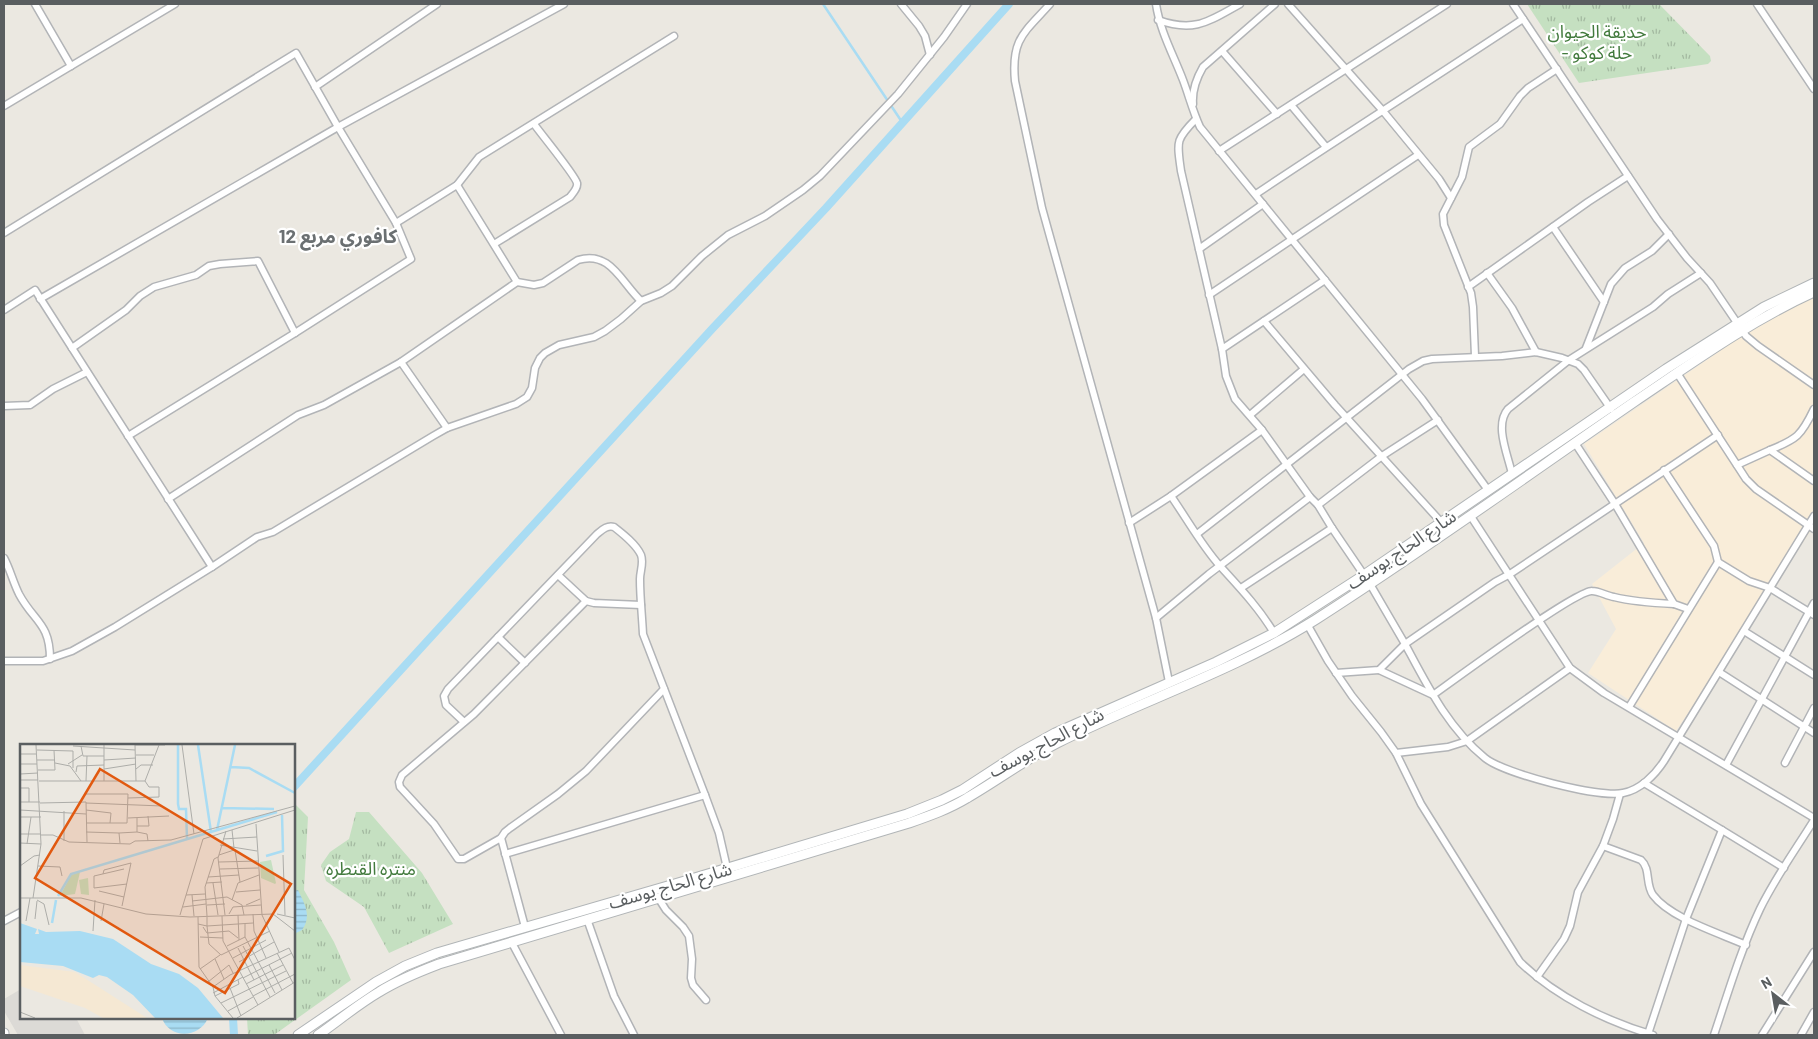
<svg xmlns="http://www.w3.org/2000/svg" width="1818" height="1039" viewBox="0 0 1818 1039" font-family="Barlow,'Noto Sans Arabic',sans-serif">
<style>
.commercial{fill:#f9edd9}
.industrial{fill:#dcdad6}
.grass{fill:url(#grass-tufts)}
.water{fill:url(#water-rules)}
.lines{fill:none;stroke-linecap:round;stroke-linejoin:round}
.stream{stroke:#a9dcf3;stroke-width:2.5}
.canal{stroke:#a9dcf3;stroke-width:8}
.street-casing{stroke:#b2b4b7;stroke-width:9}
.secondary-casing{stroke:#b1b5b7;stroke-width:11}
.street{stroke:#fff;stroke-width:6}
.secondary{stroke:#fff;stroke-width:9}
.labels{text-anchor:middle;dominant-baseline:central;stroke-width:4.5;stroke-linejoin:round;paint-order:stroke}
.park-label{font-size:18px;fill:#437b3e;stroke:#fff}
.street-label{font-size:18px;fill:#5a5e60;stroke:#fff}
.neighbourhood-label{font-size:19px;font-weight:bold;fill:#6b7072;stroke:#fff}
.inset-river{fill:none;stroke:#a9dcf3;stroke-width:2.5}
.inset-road{fill:none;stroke:#adada9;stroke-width:1}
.view{fill:#e15910;fill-opacity:0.15;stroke:#e15910;stroke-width:2.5}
.inset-edge{fill:none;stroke:#5a5e60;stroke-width:2.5}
</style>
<defs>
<pattern id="grass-tufts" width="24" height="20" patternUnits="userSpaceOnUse" patternTransform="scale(1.25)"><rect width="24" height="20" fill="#c5e0c1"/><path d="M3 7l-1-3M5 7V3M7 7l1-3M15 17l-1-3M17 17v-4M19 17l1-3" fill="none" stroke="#a3b9a0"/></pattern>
<pattern id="water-rules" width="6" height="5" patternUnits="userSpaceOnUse" patternTransform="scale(1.25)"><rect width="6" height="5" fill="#a9dcf3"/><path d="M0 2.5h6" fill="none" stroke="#8db6c8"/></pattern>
</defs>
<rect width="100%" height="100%" fill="#ebe8e1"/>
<polygon class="commercial" points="1812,296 1814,296 1814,526 1676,731 1588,673 1616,629 1592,584 1644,543 1584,444 1736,340"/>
<polygon class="industrial" points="21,989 21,1018 76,1018 85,1035 18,1035 4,1011 4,999"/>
<g class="grass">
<polygon points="1527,4 1659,4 1710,56 1711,61 1708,64 1579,83"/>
<polygon points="294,803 308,817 304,890 334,942 351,980 274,1035 248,1035 247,1018 294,1018"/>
<polygon points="356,812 369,812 422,873 453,924 389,953 364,907 326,881 321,865 330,852 349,839"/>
</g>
<g class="water">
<path d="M298 890C305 905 312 916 302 930L294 934V891Z"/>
<path d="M162 1018H208C199 1039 169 1039 162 1018Z"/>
</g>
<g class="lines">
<polyline class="stream" points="823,4 902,122"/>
<g class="canal">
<polyline points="294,787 712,329 826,208 1009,4"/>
<polyline points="233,1018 234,1035"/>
</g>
<g class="street-casing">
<g id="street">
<polyline points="35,4 71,66"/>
<polyline points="901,4 919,26 925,36 930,55"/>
<path d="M1050 4C1024 33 1011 39 1015 81L1042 208 1156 618 1169 682"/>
<path d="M1156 4C1160 31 1173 54 1183 80 1189 96 1193 112 1200 127L1422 399 1488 490"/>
<polyline points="1288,4 1383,111 1439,179 1451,198"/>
<polyline points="1513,4 1657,219 1687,258 1710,283 1746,336 1758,346 1814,385"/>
<polyline points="1757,4 1814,89"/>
<path d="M1158 20C1195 33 1209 21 1240 4"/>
<polyline points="1222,51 1277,114"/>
<polyline points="315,87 437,4"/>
<path d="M1193 104C1192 91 1196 79 1203 67L1275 4"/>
<polyline points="1291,105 1326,147"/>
<polyline points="4,106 175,4"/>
<path d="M1196 119C1175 140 1177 142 1181 171L1222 349 1226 376 1235 399 1262 430 1310 497 1318 505 1332 528 1364 575"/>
<polyline points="1219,151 1447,4"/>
<path d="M457 185 517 282 534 285 543 283 578 260C610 250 621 282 641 301"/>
<path d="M1256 194C1344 135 1434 78 1523 19"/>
<polyline points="396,223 457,185 479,157 674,36"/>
<polyline points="1553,227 1604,302"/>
<polyline points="4,233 296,53 338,127 396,223 411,259 295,333 128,436"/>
<path d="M494 244 570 197C573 193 578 188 577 183 575 175 541 134 534 124"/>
<polyline points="1199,249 1263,204"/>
<polyline points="1487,273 1512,308 1536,352"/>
<polyline points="1468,287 1588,202 1628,176"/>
<polyline points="1209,295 1418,155"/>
<polyline points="40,299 338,127 564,4"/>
<polyline points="4,310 35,290 212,567"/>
<polyline points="1264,321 1335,405 1441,522"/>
<polyline points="72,348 126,310 140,296 154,287 196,275 209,266 220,264 258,261 295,333"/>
<polyline points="1586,348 1611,284 1625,268 1652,251 1669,234"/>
<polyline points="1222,349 1325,280"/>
<polyline points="1475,356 1473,307 1471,293 1444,225 1443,214 1462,177 1469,147 1500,124 1520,96 1528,88 1557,69"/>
<polyline points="401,362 517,282"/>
<polyline points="1677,373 1746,479 1756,489 1814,529"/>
<polyline points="4,406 30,405 53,389 87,372"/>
<polyline points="1250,415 1304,369"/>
<polyline points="1575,443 1615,504 1674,604 1688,609"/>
<path d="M1770 450C1797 439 1801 436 1814 409"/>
<polyline points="1737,465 1770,450 1814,481"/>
<polyline points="1664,470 1714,546 1718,562 1749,581 1770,588 1814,615"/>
<path d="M1512 474C1508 455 1494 425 1508 409L1569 360 1653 307 1668 294 1701 273"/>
<path d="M1171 496C1187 519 1202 546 1220 566 1240 588 1259 608 1274 633"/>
<polyline points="168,499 298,415 324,405 401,362 447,428"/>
<polyline points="1318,505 1382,456 1438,420"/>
<polyline points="1470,515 1570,668 1604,693 1814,818"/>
<polyline points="1129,523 1171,496 1262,430"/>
<polyline points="1197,534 1409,369 1423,361 1432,359 1502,356 1536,352 1562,358 1578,364 1584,370 1611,409"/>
<path d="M4 558C10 569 13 582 19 594 34 622 50 623 50 659"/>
<polyline points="558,575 586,601 594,603 641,605"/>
<polyline points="1370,584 1405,644 1495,582 1510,574 1718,435"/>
<polyline points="1241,588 1332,528"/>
<polyline points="586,601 474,714 402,775 399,782 400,787 434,824 458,859 464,859 501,838 505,832 510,828 558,794 586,771 664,689"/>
<polyline points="1156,618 1209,574 1310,497"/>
<path d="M1307 624 1328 661 1352 696 1381 732 1396 753 1421 804 1520 962C1556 997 1606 1021 1653 1035"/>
<polyline points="1744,631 1814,675"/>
<polyline points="498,637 525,663"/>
<polyline points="4,661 43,661 72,651 115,627 212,567 257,537 273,532 433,436 447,428 516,404 527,397 532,388 535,368 540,358 545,353 559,345 594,337 605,331 621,319 641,301 661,293 672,286 702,256 728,235 765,216 803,190 820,176 898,94 944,37 967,4"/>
<path d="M1379 670 1433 695C1454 680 1576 590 1592 591 1599 591 1607 596 1614 597 1634 602 1653 603 1674 604"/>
<polyline points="1719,672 1814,733"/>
<path d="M1336 673 1379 670 1405 644C1427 685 1448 728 1485 758 1505 774 1599 798 1623 793 1640 790 1655 775 1664 761L1814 516"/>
<polyline points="1629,707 1718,562"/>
<path d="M464 722 446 705 444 696 448 689 597 534C602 530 607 525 614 527 623 534 636 544 641 555 644 563 640 571 640 579 640 597 642 615 643 634L705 795 719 833 727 868"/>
<polyline points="1396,753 1448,747 1467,741 1570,668"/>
<polyline points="1785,763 1814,708"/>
<polyline points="1726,765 1814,603"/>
<polyline points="1644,783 1722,830"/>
<polyline points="501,838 525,927"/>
<path d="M1603 846 1641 860C1651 869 1645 884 1653 895 1670 918 1719 933 1746 945"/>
<polyline points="505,854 705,795"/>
<polyline points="659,899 666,910 683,927 689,936 692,959 691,978 693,985 706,1000"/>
<polyline points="587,919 614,996 634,1035"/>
<polyline points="4,921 21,912"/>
<polyline points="511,941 561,1035"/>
<polyline points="1537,977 1564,939 1570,926 1578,892 1603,846 1613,819 1620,794"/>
<polyline points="1648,1034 1686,919 1722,830 1784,868"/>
<path d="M1714 1035C1728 993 1741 949 1760 909 1775 878 1796 849 1814 820"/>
<polyline points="1762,1035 1814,952"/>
<polyline points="1801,1035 1814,1012"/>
</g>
</g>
<g class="secondary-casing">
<g id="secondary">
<polyline points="4,1033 4,1035"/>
<polyline points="298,1035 376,982 405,966 437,953 678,883 907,814 942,800 962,790 1019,753 1055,733 1216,662 1274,633 1364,575 1666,369 1764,307 1814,283"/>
<path d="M318 1035C338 1021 357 1005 379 992 398 980 418 972 439 964L909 823C929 816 949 809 967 798 998 780 1026 759 1057 743 1143 700 1234 671 1315 620 1423 551 1528 475 1634 402 1692 363 1750 321 1814 292"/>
</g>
</g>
<use href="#street" class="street"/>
<use href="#secondary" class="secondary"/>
</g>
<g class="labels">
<g class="park-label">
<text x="1597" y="31">حديقة الحيوان<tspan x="1597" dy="21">- حلة كوكو</tspan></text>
<text x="371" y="868">منتره القنطره</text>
</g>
<g class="street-label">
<text transform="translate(1401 549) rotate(-34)">شارع الحاج يوسف</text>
<text transform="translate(1046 742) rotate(-28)">شارع الحاج يوسف</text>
<text transform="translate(670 885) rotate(-16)">شارع الحاج يوسف</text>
</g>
<g class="neighbourhood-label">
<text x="338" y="235">كافوري مربع 12</text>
</g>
</g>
<g transform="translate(20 744)">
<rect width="275" height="275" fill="#ebe8e1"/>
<path d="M251 116 256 139 255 140 241 134 240 118ZM60 128 55 150 40 152 51 131ZM68 134 69 151 61 150 59 136Z" fill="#c5e0c1"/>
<path d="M0 221 55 228 127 274H83L65 264 0 242Z" fill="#f5e8d3"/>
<path d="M0 179 17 185 15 190H19L18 185 26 188 60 187 93 195 131 220 159 230 178 244 203 274H135L113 251 87 233 79 231 73 234 43 222 0 218Z" fill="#a9dcf3"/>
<path class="inset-river" d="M158 1V60L159 65H166L167 95M178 1 191 88M211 23 229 24 275 49M202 64 254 65M197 86 215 1M246 112 263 107 262 71M38 152 51 130 257 68M32 179 36 156"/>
<path class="inset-road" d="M115 1 116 37M115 1H145M162 1 174 90M53 2 115 6M61 2 63 12H84M17 6 53 7M0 10H16M116 11H134M17 16H35M84 16 116 14M35 19 50 22 61 37M0 20H17M48 20 62 11M53 24V7M84 25 116 20M116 25 121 21H133M18 26H35L34 6M56 28 57 22 84 21M0 30 18 29M0 36H18M19 37H125M66 37 67 12M84 37V1M0 44H9V58M66 50H108L107 79H66M108 54 139 53V43H129L125 37 139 1M0 58H20M20 59 66 58 67 98M66 59 142 62M0 66 66 70M66 66 91 69 90 79M0 73H21M108 74 149 72M117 74V88L127 90 128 97M236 80 242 171 259 208M117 82H129L128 72M212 86 214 104M66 88 99 89 100 99M99 89 117 88M0 90H21M21 91H33L49 98 110 100 115 97 151 96 275 62M203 95 237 93M44 97V67M0 99 21 100M7 100 11 73M200 101 237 107M215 106 220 138M199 111 214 106M263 111 265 171M199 118 239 117M0 122 14 112 20 111M18 122 40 123 42 132M104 125 74 132V144L107 140M200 125 238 124M83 130 84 126 111 119 102 162M188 133 219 131M186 139 202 138M193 139 198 171M79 147 104 153M216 148 240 146M166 151 185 150M172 151 174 172M0 154H61L126 170 170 173 253 170 275 187M13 154 21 100 16 1M17 156 24 160 29 181M212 156 218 139 239 131M172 157 207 153 222 161 224 171M187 161 205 160M226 161 240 155M163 163 186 160M209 170 213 163 241 161M233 170 234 187 246 214M257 170 275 174M160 171 183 95 275 66M205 171 198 114 206 87M218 171 219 196M187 172 185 143 194 115 198 113M202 172 203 197 238 261M178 173 179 223 193 243 195 252 213 274M187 173V182L233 179M15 175 17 157M6 177 10 154M81 177 84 160M178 180 187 182 189 200 201 211 250 187M225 180V193L255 249M183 183 187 189 209 187 218 194M73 187 75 156M180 193 203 194M207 202 225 193M223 202 250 253M218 204 234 236M257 209 273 239M213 214 246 196M195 215 204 235M219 218 254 198M249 221 262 246M180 225 200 211M223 234 272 209M188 238 209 221 213 229M226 240 263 221M193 243 210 231 269 204 275 216M210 244 221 272M193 249 223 233M195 252 219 240 218 236M233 252 275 230M201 259 266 227M208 267 233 253M0 268 15 274M217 274 275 238"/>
<path class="view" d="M80 25 271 140 205 249 15 134Z"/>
<rect width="275" height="275" class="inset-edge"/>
</g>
<rect width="1818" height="1039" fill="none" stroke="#5a5e60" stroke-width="10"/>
<g transform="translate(1773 994) rotate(329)" stroke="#ffffff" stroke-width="4" paint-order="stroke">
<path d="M0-4L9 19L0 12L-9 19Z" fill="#5a5e60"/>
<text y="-8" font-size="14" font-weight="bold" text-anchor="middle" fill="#5a5e60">N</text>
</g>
</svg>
